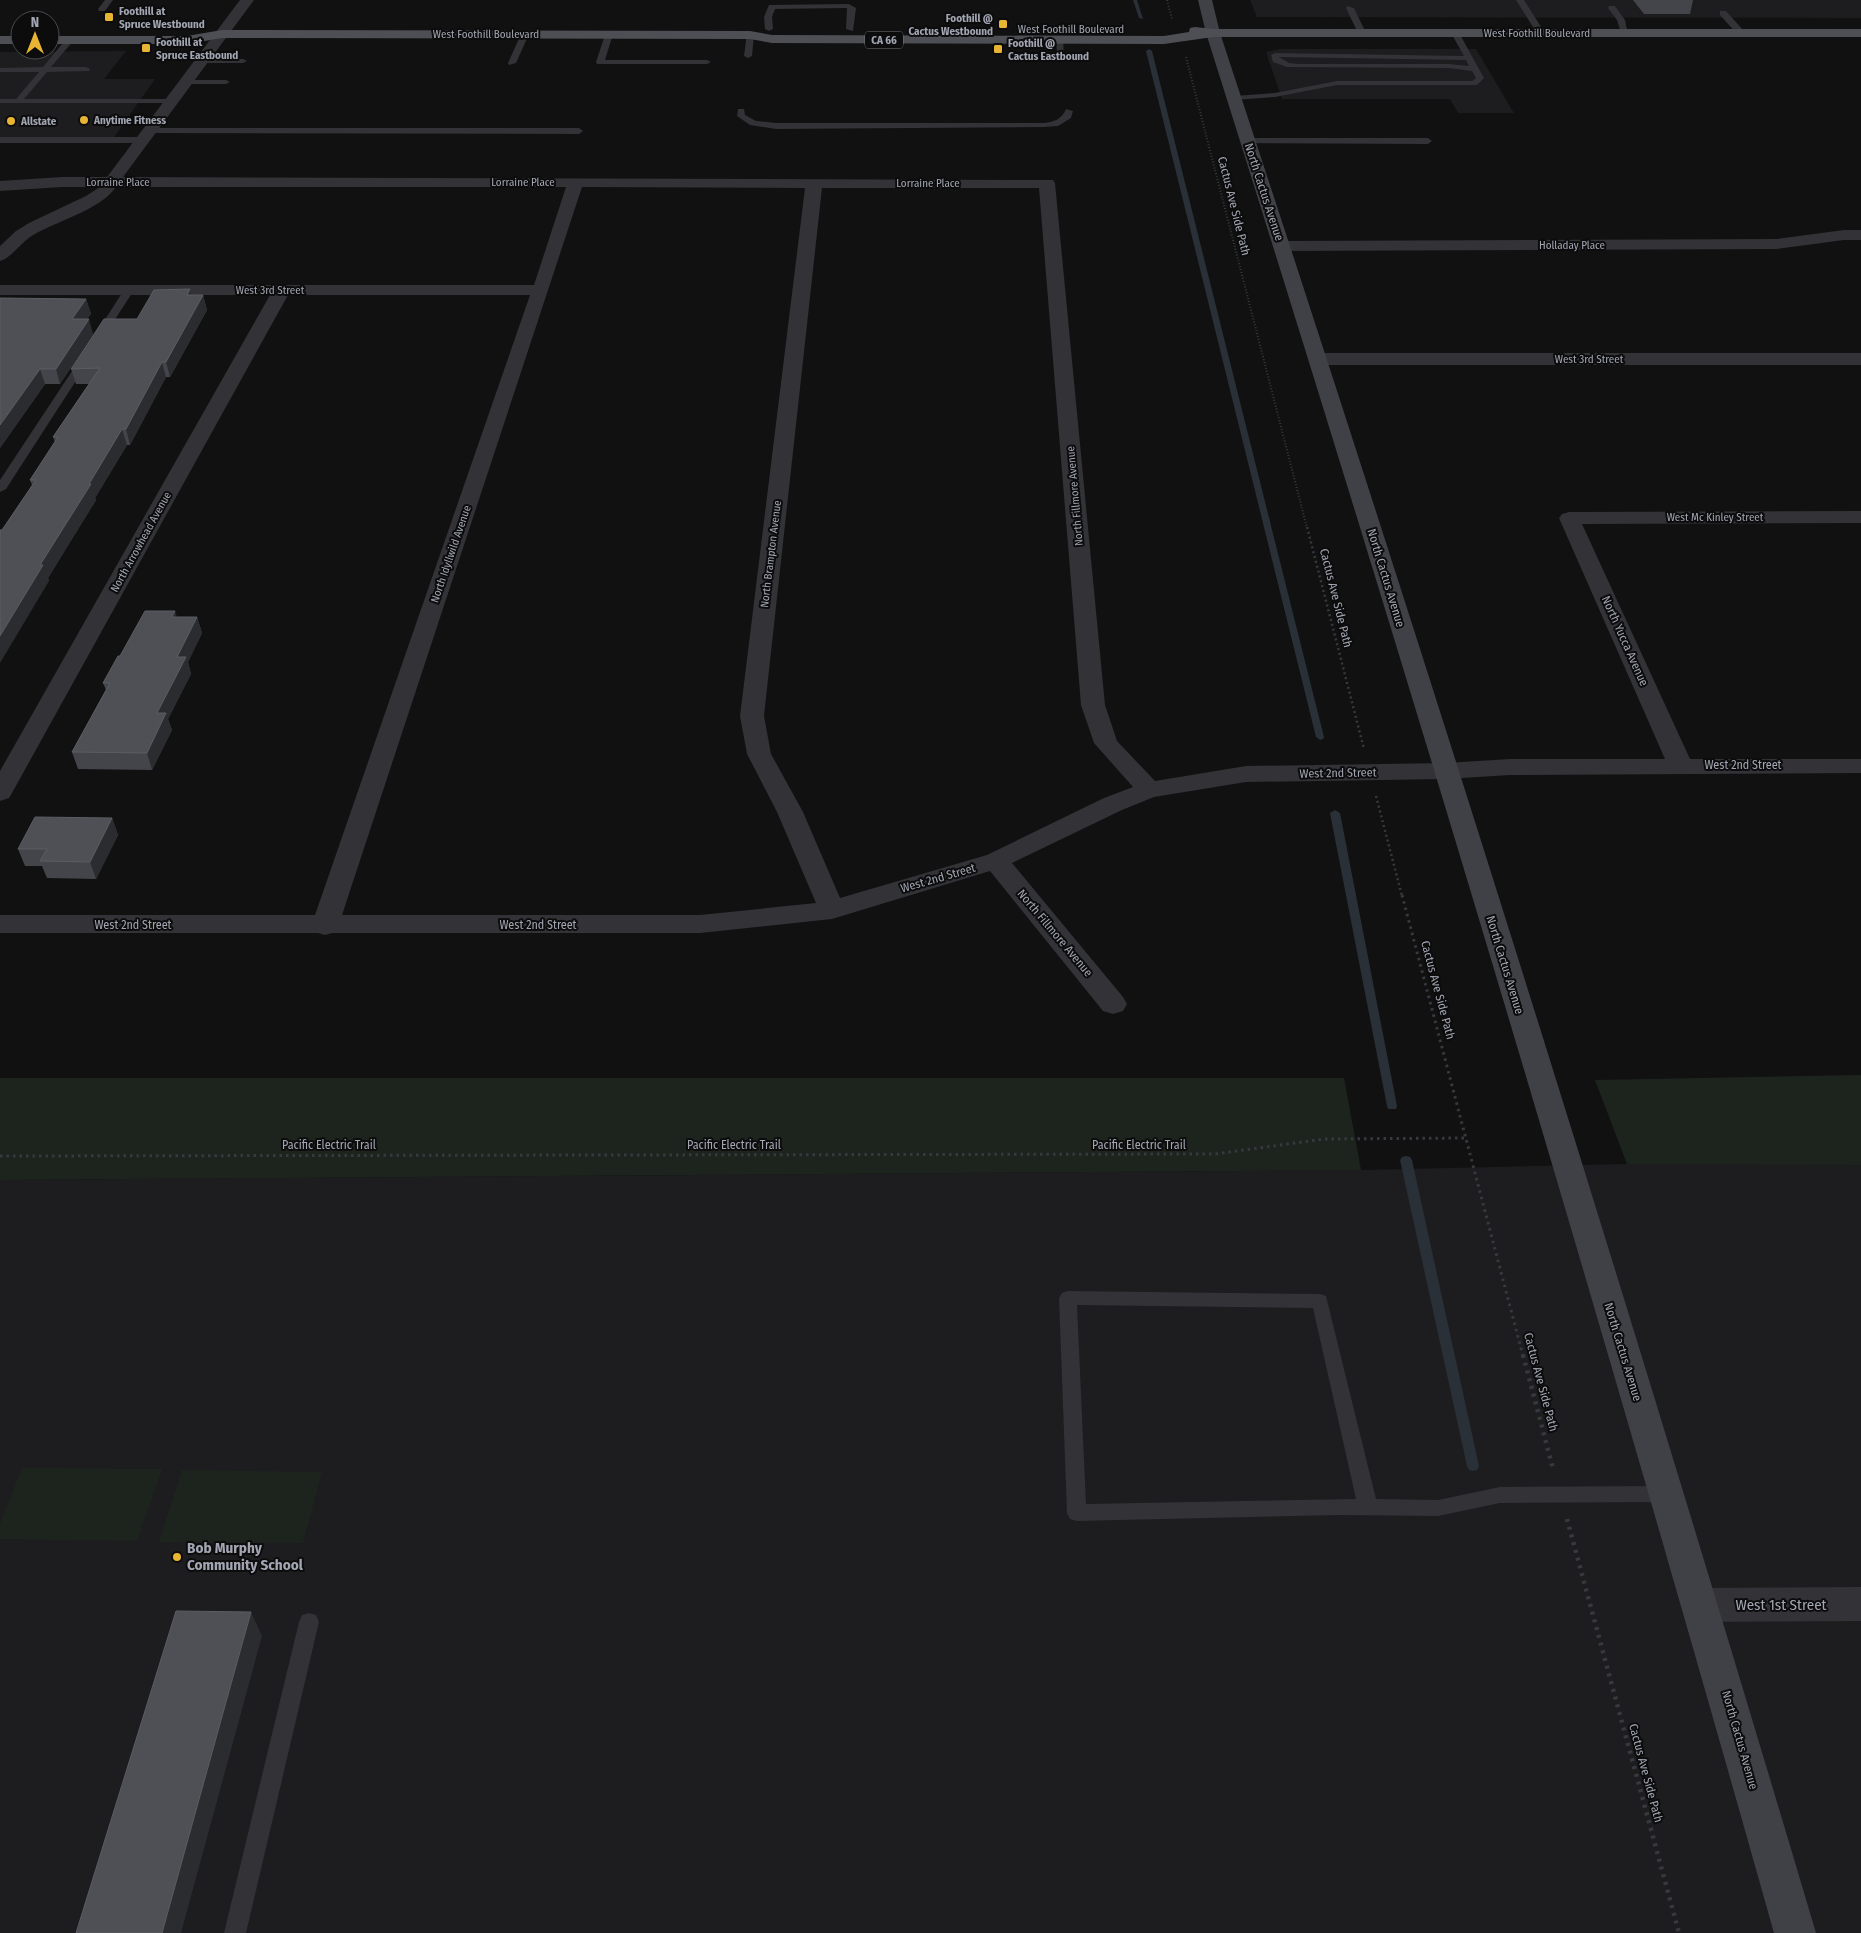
<svg xmlns="http://www.w3.org/2000/svg" width="1861" height="1933" viewBox="0 0 1861 1933" font-family="'Fira Sans Condensed',sans-serif">
<style>
.built{fill:#1d1d1f}
.green{fill:#1d241e}
.lines{fill:none;stroke-linecap:round;stroke-linejoin:round}
.stream{fill:#2a3037;fill-rule:evenodd}
.path-far3{stroke:#38393e;stroke-width:2;stroke-dasharray:1 2;stroke-linecap:butt}
.path-far2{stroke:#38393e;stroke-width:2.5;stroke-dasharray:2 3;stroke-linecap:butt}
.path-far1{stroke:#38393e;stroke-width:3;stroke-dasharray:2.5 4;stroke-linecap:butt}
.path{stroke:#38393e;stroke-width:4.5;stroke-dasharray:3 5;stroke-linecap:butt}
.service{fill:#323237;fill-rule:evenodd}
.minor{fill:#323237;fill-rule:evenodd}
.secondary{fill:#404147;fill-rule:evenodd}
.primary{fill:#4e4f55;fill-rule:evenodd}
.wall{fill:#44454a}
.shaded-wall{fill:#2b2c2f}
.building{fill:#4e5055;stroke:#5b5d64}
.poi-dot{fill:#e8b433;stroke:#0c0c0d;stroke-width:2}
.labels{text-anchor:middle;dominant-baseline:central;stroke-width:4;stroke-linejoin:round;paint-order:stroke}
.far-poi-label{font-size:11px;font-weight:bold;fill:#a2a6b2;stroke:#0c0c0d;text-anchor:start}
.far-street-label{font-size:11px;fill:#a2a6b2;stroke:#0c0c0d}
.shield{fill:#0c0c0d;stroke:#757880;stroke-width:1}
.shield-label{font-size:11px;font-weight:bold;fill:#a2a6b2}
.street-label{font-size:12px;fill:#a2a6b2;stroke:#0c0c0d}
.near-poi-label{font-size:15px;font-weight:bold;fill:#a2a6b2;stroke:#0c0c0d;text-anchor:start}
.near-street-label{font-size:15px;fill:#a2a6b2;stroke:#0c0c0d}
</style>
<rect width="100%" height="100%" fill="#111112"/>
<g class="built">
<polygon points="1250,0 1861,0 1861,18 1257,17"/>
<polygon points="1280,49 1476,49 1514,113 1458,113 1450,99 1282,99 1266,52"/>
<polygon points="126,51 104,79 155,79 114,137 0,137 0,52"/>
<polygon points="1649,1160 1861,1161 1861,1933 0,1933 0,1180 1361,1170 1627,1164"/>
</g>
<g class="green">
<polygon points="1861,1075 1861,1165 1627,1164 1595,1080"/>
<polygon points="0,1078 1344,1078 1361,1170 0,1180"/>
<polygon points="22,1468 162,1469 137,1541 0,1539 0,1524"/>
<polygon points="182,1470 322,1472 303,1543 159,1542"/>
</g>
<g class="lines">
<g class="stream">
<polygon points="1133,0 1137,0 1143,19 1139,18"/>
<polygon points="1149,49 1152,51 1324,737 1323,739 1320,740 1316,737 1146,51"/>
<polygon points="1335,810 1340,813 1397,1106 1396,1109 1388,1109 1387,1106 1330,813"/>
<polygon points="1406,1156 1410,1157 1412,1160 1479,1466 1477,1470 1473,1471 1469,1470 1467,1466 1400,1160 1402,1157"/>
</g>
<g class="path-far3">
<polyline points="1167,0 1172,19"/>
<polyline points="1186,57 1307,528"/>
</g>
<g class="path-far2">
<polyline points="1307,527 1364,749"/>
<polyline points="1376,796 1402,896"/>
</g>
<g class="path-far1">
<polyline points="1402,895 1523,1356"/>
<polyline points="0,1156 1215,1154 1324,1139 1466,1138"/>
</g>
<g class="path">
<polyline points="1523,1355 1553,1469"/>
<polyline points="1567,1519 1679,1933"/>
</g>
<g class="service">
<polygon points="105,0 113,0 105,11 99,11 98,9"/>
<polygon points="1516,0 1524,0 1545,33 1544,35 1538,35"/>
<polygon points="849,4 856,8 853,31 846,29 847,8 775,9 772,17 773,29 769,31 765,29 764,17 769,5"/>
<polygon points="1347,6 1354,8 1366,33 1365,35 1358,33 1346,8"/>
<polygon points="1609,6 1615,6 1625,20 1628,35 1621,33 1617,20 1608,8"/>
<polygon points="1720,11 1726,11 1744,31 1744,35 1738,35 1720,15"/>
<path d="M1452 31H1458L1484 78 1477 85H1337L1275 97 1234 100 1230 98 1234 96 1275 93 1337 81H1472L1476 78 1472 71 1449 68 1287 67 1273 62 1271 55 1275 53 1464 56 1451 33ZM1279 57 1466 60 1469 66 1449 64H1298L1289 63Z"/>
<polygon points="522,32 529,34 516,63 509,65 508,63"/>
<polygon points="606,32 613,34 605,60 707,60 711,62 707,64 597,64 596,62"/>
<polygon points="747,33 754,35 752,56 748,58 744,56"/>
<polygon points="67,38 74,40 51,67 86,67 90,69 89,71 47,72 24,99 172,99 176,101 172,103 0,103 0,99 16,99 39,72 0,72 0,68 43,67"/>
<polygon points="1056,38 1063,40 1064,56 1057,54"/>
<polygon points="198,59 243,59 247,61 243,63 198,63"/>
<polygon points="183,80 226,80 230,82 226,84 183,84"/>
<path d="M738 109H744L745 115 756 121 776 123H1044C1054 122 1062 119 1066 109L1073 111 1071 118 1058 126 1044 127 776 129 750 125 737 116Z"/>
<polygon points="149,128 579,128 583,131 579,134 146,133 146,129"/>
<polygon points="0,137 142,137 146,140 142,143 0,143"/>
<polygon points="1248,138 1428,138 1432,141 1428,144 1245,143 1244,141"/>
<polygon points="129,287 134,290 105,335 100,338 96,337 95,335 124,290"/>
<polygon points="85,356 90,359 6,489 0,492 0,480 80,359"/>
<path d="M1068 1291 1320 1294 1326 1296 1376 1499 1438 1500 1500 1487 1666 1486 1673 1488 1676 1494 1673 1500 1666 1502 1500 1503 1438 1516 1339 1515 1077 1521 1070 1519 1067 1513 1059 1298 1062 1293ZM1077 1305 1313 1308 1356 1499 1086 1504Z"/>
<polygon points="309,1613 316,1615 319,1622 246,1933 224,1933 299,1622 302,1615"/>
</g>
<g class="minor">
<path d="M240 0H254L123 177 1053 180 1055 183 1105 705 1117 741 1155 781 1246 766 1446 763 1510 759H1665L1559 518 1562 514 1569 512 1861 511V523L1582 524 1690 759H1861V773L1510 775 1446 779 1246 782 1154 797 1122 810 1012 863 1123 997 1127 1004 1123 1011 1113 1014 1103 1011 990 871 832 919 700 933H332L325 935 318 933H0V915H315L530 295H288L12 793 9 798 0 801V771L270 295H0V285H534L566 187H116C99 211 55 221 30 237 20 244 11 258 0 261V246L16 231 29 223 86 196 100 187H62L0 191V181L62 177H107ZM582 187 805 188 740 716 747 754 777 812 816 903 700 915H342ZM822 188H1039L1081 705 1094 743 1133 787 1104 798 987 855 840 898 803 812 771 754 764 716Z"/>
<polygon points="1844,230 1861,230 1861,240 1844,240 1777,249 1282,251 1276,250 1273,246 1276,242 1282,241 1777,239"/>
<polygon points="1318,353 1861,353 1861,365 1318,365 1311,363 1309,359 1311,355"/>
<polygon points="1861,1587 1861,1621 1700,1622 1687,1617 1682,1605 1687,1593 1700,1588"/>
</g>
<path class="secondary" d="M1198 0H1212L1220 33C1428 663 1627 1297 1816 1933H1774C1595 1297 1405 663 1206 33Z"/>
<g class="primary">
<polygon points="1195,27 1213,29 1861,29 1861,37 1213,37 1164,44 772,43 750,39 222,38 187,44 50,44 50,36 187,36 222,30 750,31 772,35 1164,36 1189,32 1190,28"/>
<rect x="0" y="36" width="20" height="8"/>
</g>
</g>
<g class="wall">
<polygon points="1633,0 1693,0 1690,14 1644,14"/>
<polygon points="192,295 203,295 207,310 170,377 166,377 130,445 127,445 95,498 96,500 48,578 49,581 2,530 32,485 30,480 55,442 53,437 89,384 76,384 71,369 137,319"/>
<polygon points="0,298 86,299 91,314 87,319 93,334 60,384 45,384 0,448"/>
<polygon points="177,617 197,617 202,633 188,662 191,674 168,719 172,730 152,770 78,769 72,752 106,690 103,683 120,656"/>
<polygon points="112,818 118,835 96,879 47,878 42,866 25,866 18,849"/>
</g>
<g class="shaded-wall">
<polygon points="190,289 194,304 187,295"/>
<polygon points="203,295 207,310 170,377 166,362"/>
<polygon points="86,299 91,314 76,334 72,319"/>
<polygon points="89,319 93,334 60,384 56,369"/>
<polygon points="162,362 166,377 130,445 126,429"/>
<polygon points="40,369 45,384 0,448 0,425"/>
<polygon points="122,429 127,445 95,498 96,500 48,578 49,581 0,663 0,636 40,565"/>
<polygon points="175,611 180,627 172,617"/>
<polygon points="197,617 202,633 188,662 191,674 168,719 172,730 152,770 147,753 157,713 177,657"/>
<polygon points="112,818 118,835 96,879 90,862"/>
<polygon points="251,1612 262,1636 181,1933 162,1933"/>
</g>
<g class="building">
<polygon points="190,289 187,295 203,295 166,362 162,362 126,429 122,429 89,484 91,484 40,565 43,565 0,636 0,530 2,530 36,480 30,480 58,437 53,437 100,368 71,369 104,319 137,319 154,290"/>
<polygon points="0,298 86,299 72,319 89,319 56,369 40,369 0,425"/>
<polygon points="145,611 175,611 172,617 197,617 177,657 186,657 157,713 166,713 147,753 72,752 110,683 103,683 118,656 120,656"/>
<polygon points="35,817 112,818 90,862 40,861 47,849 18,849"/>
<polygon points="176,1611 251,1612 162,1933 76,1933"/>
</g>
<g class="poi-dot">
<rect x="104" y="12" width="10" height="10" rx="2.5"/>
<rect x="998" y="19" width="10" height="10" rx="2.5"/>
<rect x="141" y="43" width="10" height="10" rx="2.5"/>
<rect x="993" y="44" width="10" height="10" rx="2.5"/>
<circle cx="84" cy="120" r="5"/>
<circle cx="11" cy="121" r="5"/>
<circle cx="177" cy="1557" r="5"/>
</g>
<g class="labels">
<g class="far-poi-label">
<text x="119" y="11">Foothill at<tspan x="119" dy="13">Spruce Westbound</tspan></text>
<text x="993" y="18" text-anchor="end">Foothill @<tspan x="993" dy="13">Cactus Westbound</tspan></text>
<text x="156" y="42">Foothill at<tspan x="156" dy="13">Spruce Eastbound</tspan></text>
<text x="1008" y="43">Foothill @<tspan x="1008" dy="13">Cactus Eastbound</tspan></text>
<text x="94" y="120">Anytime Fitness</text>
<text x="21" y="121">Allstate</text>
</g>
<g class="far-street-label">
<text x="1071" y="29">West Foothill Boulevard</text>
<text x="1537" y="33">West Foothill Boulevard</text>
<text x="486" y="34">West Foothill Boulevard</text>
<text x="118" y="182">Lorraine Place</text>
<text x="523" y="182">Lorraine Place</text>
<text x="928" y="183">Lorraine Place</text>
<text x="1572" y="245">Holladay Place</text>
<text x="270" y="290">West 3rd Street</text>
<text x="1589" y="359">West 3rd Street</text>
<text transform="translate(1075 496) rotate(-95)">North Fillmore Avenue</text>
<text x="1715" y="517">West Mc Kinley Street</text>
<text transform="translate(141 542) rotate(-61)">North Arrowhead Avenue</text>
<text transform="translate(451 554) rotate(-71)">North Idyllwild Avenue</text>
<text transform="translate(771 554) rotate(-83)">North Brampton Avenue</text>
</g>
<rect class="shield" x="865" y="31.5" width="38" height="17" rx="4"/>
<g class="shield-label">
<text x="884" y="40">CA 66</text>
</g>
<g class="street-label">
<text transform="translate(1264 192) rotate(72)">North Cactus Avenue</text>
<text transform="translate(1234 206) rotate(76)">Cactus Ave Side Path</text>
<text transform="translate(1386 578) rotate(73)">North Cactus Avenue</text>
<text transform="translate(1336 598) rotate(76)">Cactus Ave Side Path</text>
<text transform="translate(1625 641) rotate(66)">North Yucca Avenue</text>
<text x="1743" y="765">West 2nd Street</text>
<text transform="translate(1338 773) rotate(-1)">West 2nd Street</text>
<text transform="translate(938 878) rotate(-16)">West 2nd Street</text>
<text x="133" y="925">West 2nd Street</text>
<text x="538" y="925">West 2nd Street</text>
<text transform="translate(1055 933) rotate(50)">North Fillmore Avenue</text>
<text transform="translate(1505 965) rotate(73)">North Cactus Avenue</text>
<text transform="translate(1438 990) rotate(75)">Cactus Ave Side Path</text>
<text x="329" y="1145">Pacific Electric Trail</text>
<text x="734" y="1145">Pacific Electric Trail</text>
<text x="1139" y="1145">Pacific Electric Trail</text>
<text transform="translate(1623 1352) rotate(73)">North Cactus Avenue</text>
<text transform="translate(1541 1382) rotate(75)">Cactus Ave Side Path</text>
<text transform="translate(1740 1740) rotate(74)">North Cactus Avenue</text>
<text transform="translate(1646 1773) rotate(75)">Cactus Ave Side Path</text>
</g>
<g class="near-poi-label">
<text x="187" y="1548">Bob Murphy<tspan x="187" dy="17">Community School</tspan></text>
</g>
<g class="near-street-label">
<text x="1781" y="1605">West 1st Street</text>
</g>
</g>
<g transform="translate(35 35)"><circle r="24" fill="#0c0c0d" stroke="#484a4f"/>
<path d="M0-4L9 19L0 12L-9 19Z" fill="#e8b433"/>
<text y="-8" font-size="14" font-weight="bold" text-anchor="middle" fill="#a2a6b2">N</text>
</g>
</svg>
